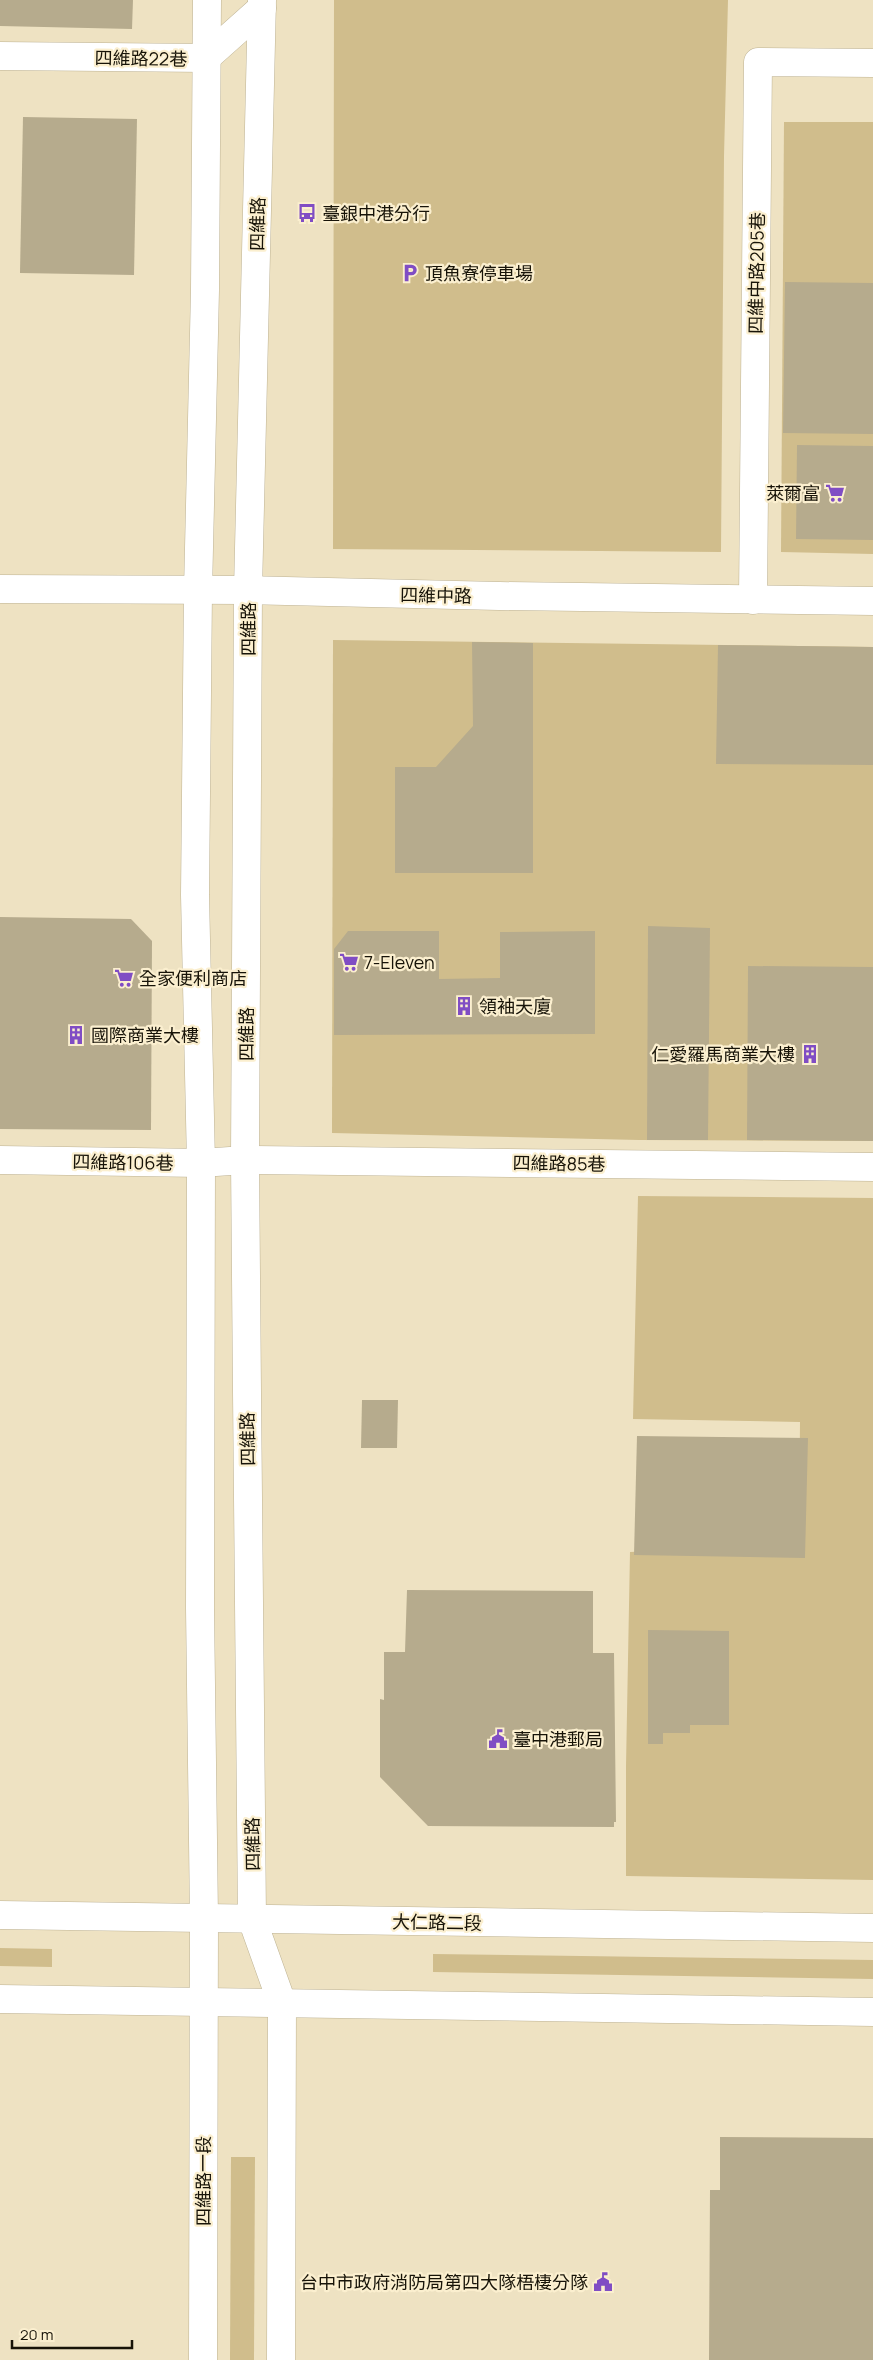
<svg xmlns="http://www.w3.org/2000/svg" width="873" height="2360" viewBox="0 0 873 2360" font-family="Manrope,'Noto Sans TC',sans-serif">
<style>
.green{fill:#d0bd8c}
.building{fill:#b6ab8d}
.lines{fill:none;stroke-linecap:round;stroke-linejoin:round}
.minor-casing{stroke:#beb394;stroke-width:29}
.tertiary-casing{stroke:#beb394;stroke-width:29}
.minor{stroke:#fff;stroke-width:28}
.tertiary{stroke:#fff;stroke-width:28}
.labels{text-anchor:middle;dominant-baseline:central;stroke-width:4.5;stroke-linejoin:round;paint-order:stroke}
.street-label{font-size:18px;fill:#171308;stroke:#fbefcf}
.poi-label{font-size:18px;fill:#171308;stroke:#fbefcf;text-anchor:start}
</style>
<rect width="100%" height="100%" fill="#eee2c2"/>
<g class="green">
<polygon points="334,0 728,0 724,156 721,552 333,549"/>
<polygon points="784,122 873,122 873,554 781,552"/>
<polygon points="333,640 873,647 873,1141 639,1140 332,1133"/>
<polygon points="638,1196 873,1198 873,1880 626,1876 626,1766 630,1552 799,1544 800,1422 633,1419"/>
<polygon points="0,1948 52,1949 52,1967 0,1966"/>
<polygon points="433,1954 873,1960 873,1979 433,1972"/>
<polygon points="231,2157 255,2157 254,2360 230,2360"/>
</g>
<g class="building">
<polygon points="0,0 133,0 132,29 0,26"/>
<polygon points="23,117 137,119 134,275 20,273"/>
<polygon points="785,282 873,283 873,434 783,433"/>
<polygon points="797,445 873,446 873,540 796,539"/>
<polygon points="472,642 533,643 533,873 395,873 395,767 436,767 473,726"/>
<polygon points="718,645 873,647 873,765 716,764"/>
<polygon points="0,917 131,919 152,941 151,1130 0,1129"/>
<polygon points="648,926 710,928 708,1140 647,1140"/>
<polygon points="348,931 439,931 439,979 500,978 500,932 595,931 595,1034 334,1035 334,949"/>
<polygon points="748,966 873,967 873,1141 747,1140"/>
<polygon points="362,1400 398,1400 397,1448 361,1448"/>
<polygon points="637,1436 808,1438 805,1558 634,1555"/>
<polygon points="407,1590 593,1591 593,1653 614,1653 616,1822 614,1822 614,1827 428,1826 380,1777 380,1699 384,1700 384,1652 405,1652"/>
<polygon points="648,1630 729,1631 729,1725 690,1725 690,1733 663,1733 663,1744 648,1744"/>
<polygon points="720,2137 873,2138 873,2360 709,2360 710,2190 720,2190"/>
</g>
<g class="lines">
<g class="minor-casing">
<g id="minor">
<polyline points="262,0 248,590 245,1160 247,1392 252,1919 282,2003 281,2360"/>
<polyline points="0,56 206,58 262,8"/>
<polyline points="0,589 248,590 499,596 873,601"/>
<polyline points="753,600 758,62 873,63"/>
<polyline points="0,1160 201,1163 245,1160 873,1167"/>
<polyline points="203,2360 204,1918 200,1608 201,1163 195,895 198,591 205,290 207,0"/>
</g>
</g>
<g class="tertiary-casing">
<g id="tertiary">
<polyline points="0,1915 873,1928"/>
<polyline points="0,1999 873,2012"/>
</g>
</g>
<use href="#minor" class="minor"/>
<use href="#tertiary" class="tertiary"/>
</g>
<defs>
<g id="bus-bare" transform="scale(1.5)"><path d="M-5-6H5V4H4V6H2V4H-2V6H-4V4H-5ZM-3.5-4V0h7V-4ZM-3.5 1.2v1.5H-2V1.2ZM2 1.2v1.5H3.5V1.2Z" fill="#804dc4" stroke="#fbefcf" stroke-width="2.5" paint-order="stroke"/></g>
<g id="parking-bare" transform="scale(1.5)"><path d="M-3.5-5.5H1a3.5 3.5 0 0 1 0 7H-1V5.5H-3.5ZM-1-3.4V-.6H.8a1.4 1.4 0 0 0 0-2.8Z" fill="#804dc4" stroke="#fbefcf" stroke-width="2.5" paint-order="stroke"/></g>
<g id="supermarket-bare" transform="scale(1.5)"><path d="M-6-5.5h2.5l.6 2H6L4.5 2H-2.5L-4.4-4H-6ZM-1.5 3.2a1.3 1.3 0 1 0 .1 0ZM3 3.2a1.3 1.3 0 1 0 .1 0Z" fill="#804dc4" stroke="#fbefcf" stroke-width="2.5" paint-order="stroke"/></g>
<g id="building-bare" transform="scale(1.5)"><path d="M-4-6H4V6H1V3H-1V6H-4ZM-2.5-4.3h1.7v1.8h-1.7ZM.8-4.3h1.7v1.8H.8ZM-2.5-1h1.7V.8h-1.7ZM.8-1h1.7V.8H.8Z" fill="#804dc4" stroke="#fbefcf" stroke-width="2.5" paint-order="stroke"/></g>
<g id="civic-bare" transform="scale(1.5)"><path d="M-.6-6.5H3V-4.5H.6V-3L4-1V1h2V6H-6V1h2V-1L-.6-3ZM-1.2 2.5V6h2.4V2.5Z" fill="#804dc4" stroke="#fbefcf" stroke-width="2.5" paint-order="stroke"/></g>
</defs>
<g fill-rule="evenodd">
<use href="#bus-bare" x="307" y="213"/>
<use href="#parking-bare" x="410" y="273"/>
<use href="#supermarket-bare" x="835" y="493"/>
<use href="#supermarket-bare" x="349" y="962"/>
<use href="#supermarket-bare" x="124" y="978"/>
<use href="#building-bare" x="464" y="1006"/>
<use href="#building-bare" x="76" y="1035"/>
<use href="#building-bare" x="810" y="1054"/>
<use href="#civic-bare" x="498" y="1739"/>
<use href="#civic-bare" x="603" y="2282"/>
</g>
<g class="labels">
<g class="street-label">
<text transform="translate(141 58) rotate(1)">四維路22巷</text>
<text transform="translate(257 224) rotate(-89)">四維路</text>
<text transform="translate(756 273) rotate(-89)">四維中路205巷</text>
<text transform="translate(436 595) rotate(1)">四維中路</text>
<text transform="translate(248 629) rotate(-90)">四維路</text>
<text transform="translate(246 1034) rotate(-90)">四維路</text>
<text transform="translate(123 1162) rotate(1)">四維路106巷</text>
<text transform="translate(559 1163) rotate(1)">四維路85巷</text>
<text transform="translate(247 1439) rotate(-91)">四維路</text>
<text transform="translate(252 1844) rotate(-91)">四維路</text>
<text transform="translate(437 1922) rotate(1)">大仁路二段</text>
<text transform="translate(203 2181) rotate(-90)">四維路一段</text>
</g>
<g class="poi-label">
<text x="322" y="213">臺銀中港分行</text>
<text x="425" y="273">頂魚寮停車場</text>
<text x="820" y="493" text-anchor="end">萊爾富</text>
<text x="364" y="962">7-Eleven</text>
<text x="139" y="978">全家便利商店</text>
<text x="479" y="1006">領袖天廈</text>
<text x="91" y="1035">國際商業大樓</text>
<text x="795" y="1054" text-anchor="end">仁愛羅馬商業大樓</text>
<text x="513" y="1739">臺中港郵局</text>
<text x="588" y="2282" text-anchor="end">台中市政府消防局第四大隊梧棲分隊</text>
</g>
</g>
<path d="M12 2340v8h120v-8" fill="none" stroke="#171308" stroke-width="2.5"/>
<text x="20" y="2340" font-size="15" fill="#171308" stroke="#fbefcf" stroke-width="4" paint-order="stroke">20 m</text>
</svg>
